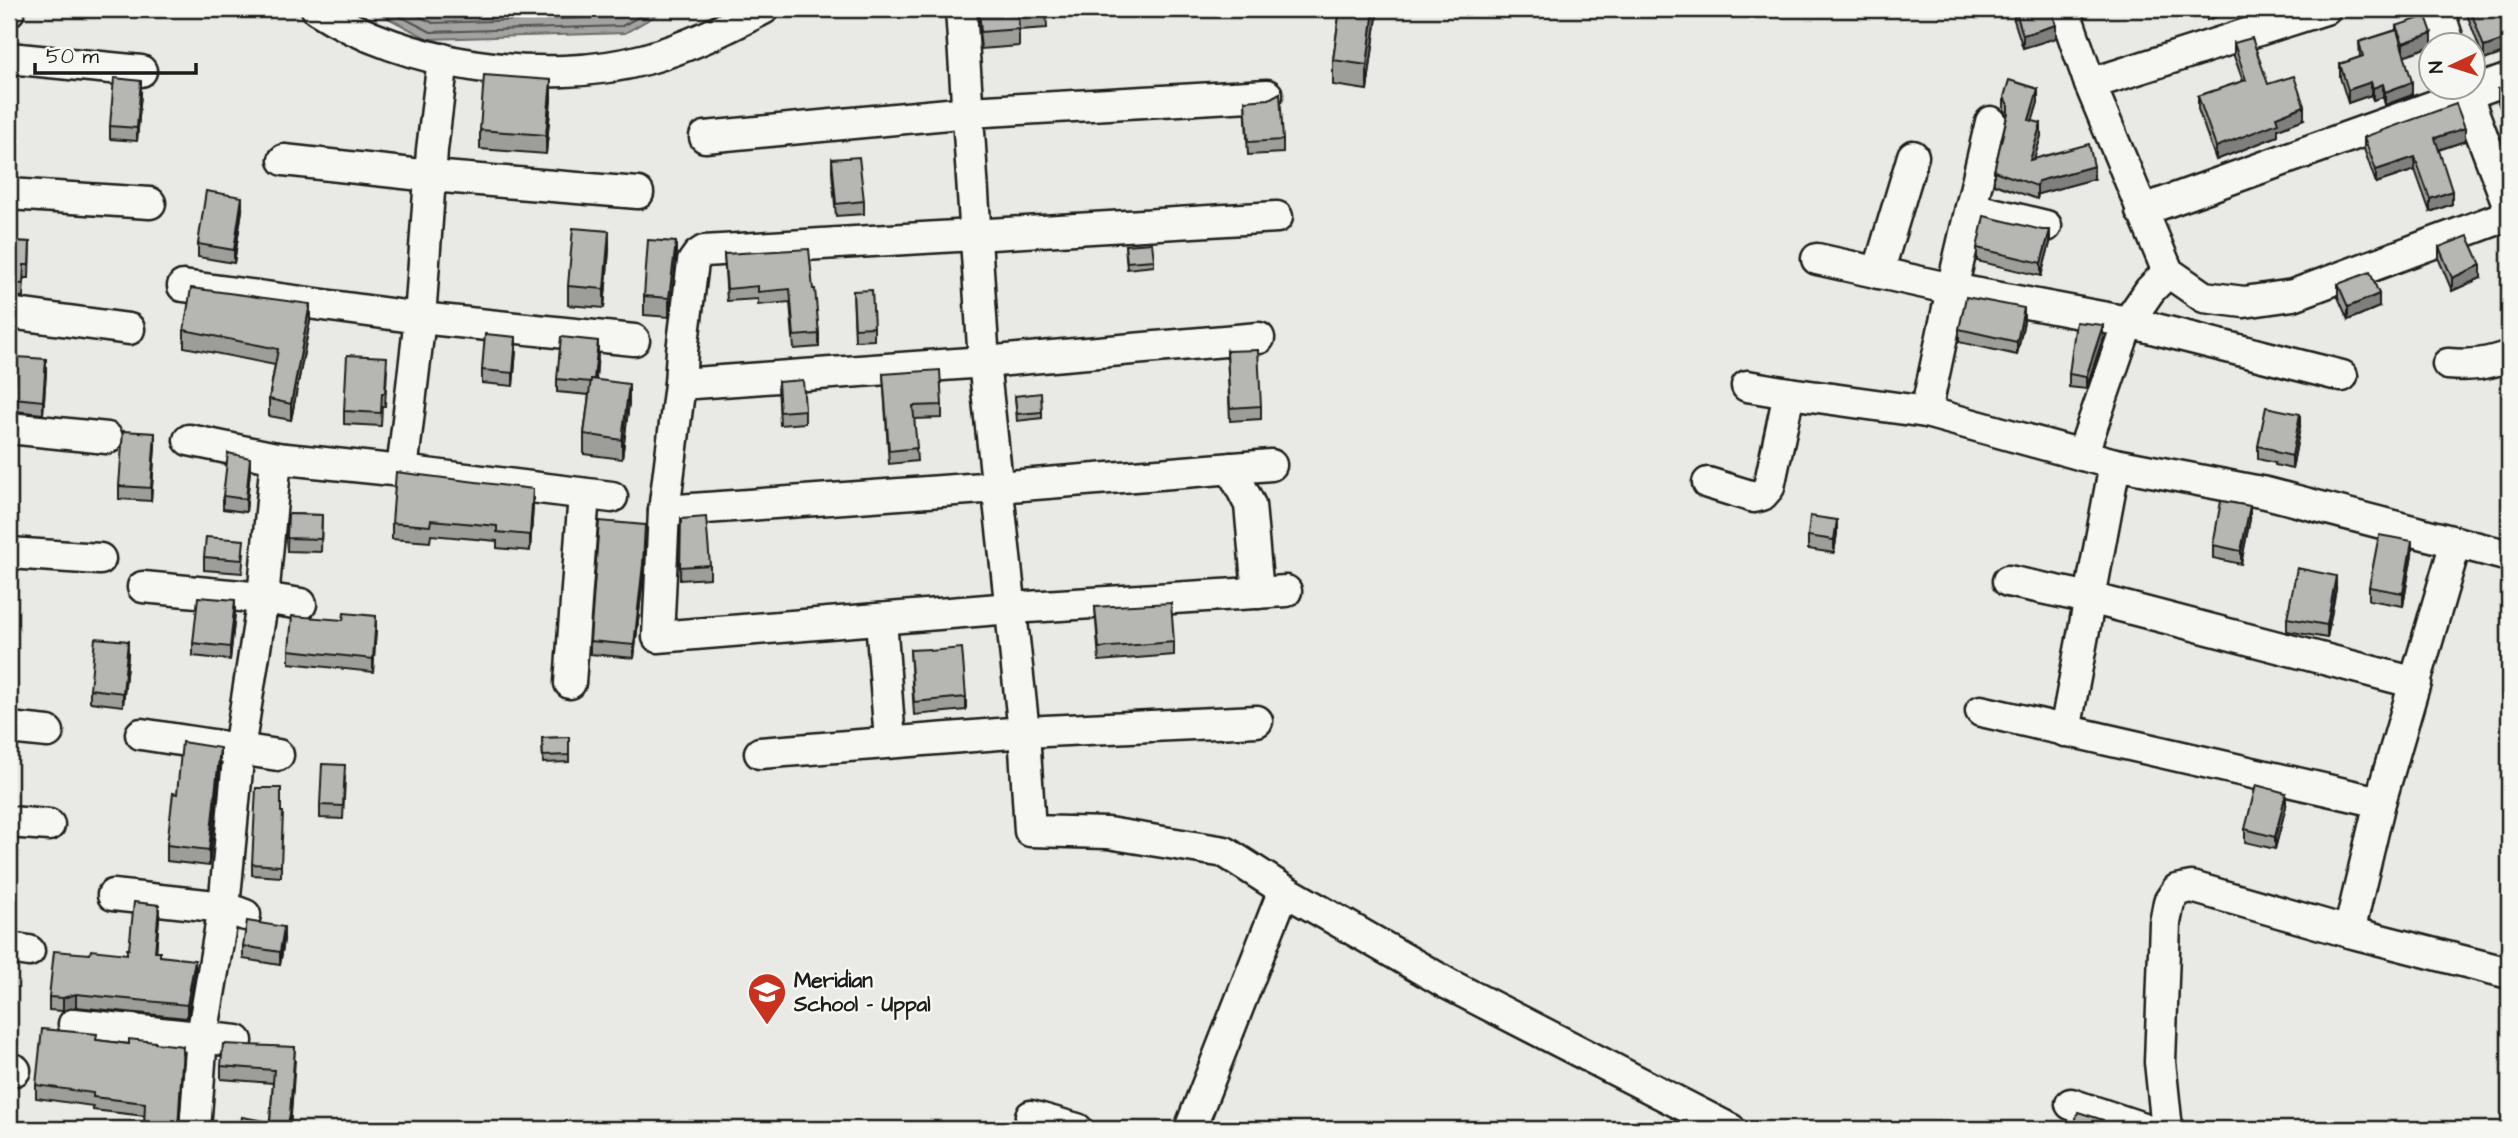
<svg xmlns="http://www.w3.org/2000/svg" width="2518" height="1138" viewBox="0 0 2518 1138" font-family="'Architects Daughter',sans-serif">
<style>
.water{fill:#a3a3a1;stroke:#6d6d6c;stroke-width:2}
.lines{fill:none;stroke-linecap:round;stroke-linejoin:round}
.shore{stroke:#525251;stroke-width:2}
.minor-casing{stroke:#1c1c1c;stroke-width:35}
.minor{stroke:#f6f6f2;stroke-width:30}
.wall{fill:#9d9d9a;stroke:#1c1c1c;stroke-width:2}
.shaded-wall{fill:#7f7f7d;stroke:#1c1c1c;stroke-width:2}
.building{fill:#b6b6b3;stroke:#1c1c1c;stroke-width:2}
.labels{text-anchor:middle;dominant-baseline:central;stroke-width:5;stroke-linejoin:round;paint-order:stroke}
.poi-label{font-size:21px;font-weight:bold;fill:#1c1c1c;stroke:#f6f6f2;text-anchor:start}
</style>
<rect width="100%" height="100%" fill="#e9e9e5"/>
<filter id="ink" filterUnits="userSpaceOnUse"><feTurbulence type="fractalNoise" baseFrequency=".0143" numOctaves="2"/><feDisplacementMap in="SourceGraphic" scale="14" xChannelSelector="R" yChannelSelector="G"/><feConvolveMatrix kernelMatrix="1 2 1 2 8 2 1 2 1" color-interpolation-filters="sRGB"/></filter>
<g filter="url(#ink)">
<polygon class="water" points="371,9 667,9 625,33 428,39"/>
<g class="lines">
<g class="shore">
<polyline points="386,9 431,32 622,26 653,9"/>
<polyline points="405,9 433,23 619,17 635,9"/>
<polyline points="427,9 435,13 555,9"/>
</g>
<g class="minor-casing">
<g id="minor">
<path d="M317 9C405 66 545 87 646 59 688 47 725 29 763 9"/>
<polyline points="961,9 984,362 1024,732 1030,831 1108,833 1225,852 1284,890 1448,984 1730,1129"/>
<polyline points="2064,9 2090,84 2168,272 2204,297 2244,302 2293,295 2509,215"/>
<polyline points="2438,9 2450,46"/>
<polyline points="9,11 9,9"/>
<polyline points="9,58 141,71"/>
<polyline points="2090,84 2325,9"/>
<polyline points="2464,88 2509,207"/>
<polyline points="705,137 969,112 1267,95"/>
<polyline points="284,160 431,176 638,193"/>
<polyline points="9,194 150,203"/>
<polyline points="1971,208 2046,226"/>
<polyline points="2141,211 2509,79"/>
<polyline points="1817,259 1952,289 1991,122"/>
<polyline points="1878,273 1913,156"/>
<polyline points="183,286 420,318 634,340"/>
<polyline points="9,313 129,329"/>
<polyline points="1259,338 984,362 680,384 664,511 658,637 1011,608 1286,591"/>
<path d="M2448 364C2471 366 2488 364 2509 356"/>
<polyline points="680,384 682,351 693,262 698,255 704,251 1277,217"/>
<polyline points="1747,386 1789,393"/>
<polyline points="1926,412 1952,289 2128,322 2342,376"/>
<polyline points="9,428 107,438"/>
<polyline points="189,440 276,458"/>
<polyline points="2082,455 2128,322 2150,290 2168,272"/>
<polyline points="1231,468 1250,505 1258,593"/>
<polyline points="402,471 612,497"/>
<polyline points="1708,483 1754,497 1762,495 1769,487 1789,393 1926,412 2115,464 2266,493 2509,556"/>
<polyline points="664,511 997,487 1271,465"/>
<polyline points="9,553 100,559"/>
<polyline points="2008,581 2090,598 2416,683"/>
<polyline points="143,587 263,598 301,604"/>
<polyline points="881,619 890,742"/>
<polyline points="570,683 584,494"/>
<polyline points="1981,711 2380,802"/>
<polyline points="9,728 48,732"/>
<polyline points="2065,731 2115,464"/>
<polyline points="141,734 278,755"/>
<polyline points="760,753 1024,732 1257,721"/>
<polyline points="9,822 49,825"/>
<polyline points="113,895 224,907 245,915"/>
<polyline points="2349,932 2380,802 2456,542"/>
<polyline points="9,948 29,951"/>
<polyline points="74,1024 237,1041"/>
<polyline points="9,1070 15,1070"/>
<polyline points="2071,1104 2146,1129"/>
<polyline points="1031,1116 1077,1129"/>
<polyline points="195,1129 202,1036 224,907 239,749 263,598 276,458 402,471 420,318 432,150 443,59"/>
<polyline points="1190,1129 1284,890"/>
<polyline points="2167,1129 2160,1062 2165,923 2169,902 2177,890 2192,887 2349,932 2509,973"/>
</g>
</g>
<use href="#minor" class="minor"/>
</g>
<g class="wall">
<polygon points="977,9 1046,9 1047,28 1019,30 1019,46 981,49"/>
<polygon points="1340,9 1378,9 1367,90 1333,85 1333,60"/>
<polygon points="2014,9 2056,38 2023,48 2014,20"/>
<polygon points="2203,9 2237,9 2207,20"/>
<polygon points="2465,9 2509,9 2509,51 2484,60"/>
<polygon points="2396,26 2432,46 2404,55 2412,95 2385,105 2383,97 2373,100 2371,95 2348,103 2340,77 2340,64 2360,57 2359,42 2396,30"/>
<polygon points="2234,43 2268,84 2304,119 2278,129 2278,136 2216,160 2198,109 2198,96 2243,81 2234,56"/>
<polygon points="2509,85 2509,135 2498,102 2498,89"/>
<polygon points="141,93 137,141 110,139 110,126"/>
<polygon points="2004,97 2038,102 2032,121 2041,136 2034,159 2094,179 2038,194 2037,199 1994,184 1994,171 2007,116 2004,110"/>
<polygon points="551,99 546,154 480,149 480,130"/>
<polygon points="1245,101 1283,140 1283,153 1248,155"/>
<polygon points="2364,137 2465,141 2438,150 2452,204 2430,212 2415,170 2376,183 2364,149"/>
<polygon points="832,159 864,201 864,214 836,216 832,172"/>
<polygon points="242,210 234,263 198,257 198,244"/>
<polygon points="2042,230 2050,243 2041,276 1977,261 1977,248"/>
<polygon points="9,241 30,242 29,278 24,278 23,297 9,296"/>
<polygon points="1125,245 1154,260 1154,266 1127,269"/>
<polygon points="2439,247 2481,278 2452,291 2439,260"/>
<polygon points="609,250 604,308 568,305 568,286"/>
<polygon points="724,254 813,289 819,334 819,347 794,349 790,302 758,305 758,299 727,301"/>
<polygon points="676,261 669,317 644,315 644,296"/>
<polygon points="2338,284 2379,307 2348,320 2338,297"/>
<polygon points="853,291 874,327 874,340 855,341"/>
<polygon points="310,321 291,420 269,416 269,399 275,365 184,347 184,330"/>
<polygon points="2024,321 2017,355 1959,342 1959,329"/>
<polygon points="2103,338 2086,389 2069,387 2069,374"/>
<polygon points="516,350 513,386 482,383 482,370"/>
<polygon points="1227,351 1261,406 1261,419 1230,421"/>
<polygon points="598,354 596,379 629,403 622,459 584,454 584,434 589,395 557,392 557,379"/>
<polygon points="387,370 385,406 382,406 381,426 344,424 344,411"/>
<polygon points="46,372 43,414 14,411 14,398"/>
<polygon points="883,374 942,405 942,418 914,419 917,461 889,464"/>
<polygon points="778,382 805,410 805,423 780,425"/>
<polygon points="1015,396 1042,412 1042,418 1017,421"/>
<polygon points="2300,427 2292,469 2275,465 2275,463 2258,459 2258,446"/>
<polygon points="155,446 151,501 119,499 119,486"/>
<polygon points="250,470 246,512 223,509 223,496"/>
<polygon points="533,505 530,551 497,548 497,541 431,535 430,542 392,539 392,523"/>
<polygon points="288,514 322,515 321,552 287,551"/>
<polygon points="681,519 710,565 710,578 680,580"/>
<polygon points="2250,519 2241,564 2213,558 2213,545"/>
<polygon points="1837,533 1834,553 1808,549 1808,536"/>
<polygon points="645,538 643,577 634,658 590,654 590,641"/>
<polygon points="244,553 242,573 204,570 204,557"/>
<polygon points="2412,554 2403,606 2369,600 2369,587"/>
<polygon points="2336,589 2327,638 2287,631 2287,618"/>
<polygon points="1095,607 1174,642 1174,655 1099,661"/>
<polygon points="235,613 230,660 193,656 193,643"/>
<polygon points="376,629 373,672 289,663 289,650"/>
<polygon points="910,650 966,697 966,710 914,715"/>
<polygon points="128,654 123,706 90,702 90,689"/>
<polygon points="569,737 569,762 543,763 542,738"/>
<polygon points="220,764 209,866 167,861 167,845 177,794"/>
<polygon points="345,778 343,819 320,818 320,805"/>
<polygon points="2286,806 2275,849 2245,842 2245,829"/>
<polygon points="281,812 281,877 252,875 252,864"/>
<polygon points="159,918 156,952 160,956 195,973 187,1018 76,1007 63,1011 49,1010 49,997 90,954 127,954 129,949"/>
<polygon points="284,940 280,965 243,959 243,946"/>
<polygon points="97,1040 129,1044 155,1043 183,1059 179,1129 144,1129 145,1116 93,1110 93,1106 36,1098 36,1085"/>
<polygon points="295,1060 290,1129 240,1129 270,1122 273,1083 221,1079 221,1066"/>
</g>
<g class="shaded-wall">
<polygon points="1374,9 1378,9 1367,90 1367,65"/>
<polygon points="2207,9 2237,9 2207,20"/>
<polygon points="2056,25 2056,38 2023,48 2023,35"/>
<polygon points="2432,33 2432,46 2403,56 2403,43"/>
<polygon points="2509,38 2509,51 2484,60 2484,47"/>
<polygon points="551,80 551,99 546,154 546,135"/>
<polygon points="141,81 141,93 137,141 137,128"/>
<polygon points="2371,82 2371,95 2348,103 2348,90"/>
<polygon points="2412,82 2412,95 2385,105 2385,92"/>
<polygon points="2383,84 2383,97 2373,100 2373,88"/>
<polygon points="2038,89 2038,102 2029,133 2029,120"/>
<polygon points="2304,106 2304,119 2278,129 2278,136 2216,160 2216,147 2276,117"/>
<polygon points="2041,123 2041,136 2030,173 2030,160"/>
<polygon points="2465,128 2465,141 2435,151 2435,138"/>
<polygon points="2415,157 2415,170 2376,183 2376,170"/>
<polygon points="2094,166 2094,179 2038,194 2037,199 2037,186 2038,181"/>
<polygon points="2452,191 2452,204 2430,212 2430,199"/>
<polygon points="242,197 242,210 234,263 234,250"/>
<polygon points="2050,230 2050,243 2041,276 2041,263"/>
<polygon points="609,231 609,250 604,308 604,289"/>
<polygon points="676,242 676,261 669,317 669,298"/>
<polygon points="2481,265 2481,278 2452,291 2452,278"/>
<polygon points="2379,294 2379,307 2348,320 2348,307"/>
<polygon points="310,304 310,321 291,420 291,404"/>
<polygon points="2024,308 2024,321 2017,355 2017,342"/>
<polygon points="2103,325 2103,338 2086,389 2086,377"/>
<polygon points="516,337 516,350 513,386 513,373"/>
<polygon points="598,341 598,354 594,395 594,382"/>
<polygon points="46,359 46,372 43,414 43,401"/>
<polygon points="629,384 629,403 622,459 622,440"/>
<polygon points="2300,414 2300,427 2292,469 2292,456"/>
<polygon points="155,433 155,446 151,501 151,488"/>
<polygon points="250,458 250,470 246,512 246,499"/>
<polygon points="533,489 533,505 530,551 530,535"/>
<polygon points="2250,506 2250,519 2241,564 2241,551"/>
<polygon points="1837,520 1837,533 1834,553 1834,540"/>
<polygon points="645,525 643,577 634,658 634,645"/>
<polygon points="2412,541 2412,554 2403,606 2403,593"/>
<polygon points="2336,576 2336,589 2327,638 2327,625"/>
<polygon points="235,600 235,613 230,660 230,647"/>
<polygon points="376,616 376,629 373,672 373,659"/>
<polygon points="128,641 128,654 123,706 123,693"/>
<polygon points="220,748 220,764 209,866 209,850"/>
<polygon points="2286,793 2286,806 2275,849 2275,837"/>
<polygon points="159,905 159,918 155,964 155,952"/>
<polygon points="284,927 284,940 280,965 280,952"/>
<polygon points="195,960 195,973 187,1018 187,1005"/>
<polygon points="76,994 76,1007 63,1011 63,998"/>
<polygon points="295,1047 290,1127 290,1129 287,1129"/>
</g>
<g class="building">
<polygon points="979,9 1046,9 1047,11 1018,13 1019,29 981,32"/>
<polygon points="1340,9 1374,9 1367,65 1333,60"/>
<polygon points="2015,9 2051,9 2056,25 2023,35"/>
<polygon points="2470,9 2509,9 2509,38 2484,47"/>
<polygon points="2426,16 2432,33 2403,43 2396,26"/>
<polygon points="2397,30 2412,82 2385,92 2383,84 2373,88 2371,82 2348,90 2340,64 2363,56 2359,42"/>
<polygon points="2252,38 2268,84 2294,76 2304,106 2276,117 2278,123 2216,147 2198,96 2246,80 2234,43"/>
<polygon points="484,75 551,80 546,135 480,130"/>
<polygon points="114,78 141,81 137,128 110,126"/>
<polygon points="2009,80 2038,89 2029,120 2041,123 2030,160 2089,144 2094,166 2038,181 2037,186 1994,171 2008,113 2008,105 2004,97"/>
<polygon points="2509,85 2509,122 2498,89"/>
<polygon points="1280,93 1283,140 1248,142 1245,101 1269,99"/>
<polygon points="2456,104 2465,128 2435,138 2452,191 2430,199 2415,157 2376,170 2364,137"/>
<polygon points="859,157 864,201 836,204 832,159"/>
<polygon points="206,191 242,197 234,250 198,244"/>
<polygon points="1984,216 2042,230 2050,230 2041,263 1977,248"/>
<polygon points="573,228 609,231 604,289 568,286"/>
<polygon points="2468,236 2481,265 2452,278 2439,247"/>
<polygon points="648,240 676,242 669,298 644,296"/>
<polygon points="9,241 30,242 29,265 24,265 23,284 9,283"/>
<polygon points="1152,243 1154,260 1127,262 1125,245"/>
<polygon points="809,249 813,289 815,289 819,334 794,336 790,289 758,292 758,286 727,289 724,254"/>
<polygon points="2370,272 2379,294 2348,307 2338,284"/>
<polygon points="191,288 310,304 291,404 269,399 278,349 184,330"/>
<polygon points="872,290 874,327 855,328 853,291"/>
<polygon points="1966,297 2024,308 2017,342 1959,329"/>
<polygon points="2076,322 2103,325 2086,377 2069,374"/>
<polygon points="485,334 516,337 513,373 482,370"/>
<polygon points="561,337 598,341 594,379 591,379 591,382 557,379"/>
<polygon points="1258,350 1261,406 1230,408 1227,351"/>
<polygon points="347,355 387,357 385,393 382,393 381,413 344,411"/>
<polygon points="17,357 46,359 43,401 14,398"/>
<polygon points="940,370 942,405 913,406 917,448 889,451 883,374"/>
<polygon points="591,379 629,384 622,440 584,434"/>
<polygon points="803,380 805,410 780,412 778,382"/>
<polygon points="1041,393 1042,412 1017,414 1015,396"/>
<polygon points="2266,407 2300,414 2292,456 2275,452 2275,450 2258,446"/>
<polygon points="123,431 155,433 151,488 119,486"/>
<polygon points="228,453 250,458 246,499 223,496"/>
<polygon points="396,472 533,489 530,535 497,532 497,526 431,520 430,526 392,523"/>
<polygon points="2221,501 2250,506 2241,551 2213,545"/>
<polygon points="288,514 322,515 321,539 287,538"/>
<polygon points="1810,516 1837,520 1834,540 1808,536"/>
<polygon points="706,517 710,565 680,567 681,519"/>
<polygon points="599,521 645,525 643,564 634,645 590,641"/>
<polygon points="2379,535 2412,541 2403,593 2369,587"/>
<polygon points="206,537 244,540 242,560 204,557"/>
<polygon points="2297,568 2336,576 2327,625 2287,618"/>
<polygon points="198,597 235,600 230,647 193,643"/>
<polygon points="1171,603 1174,642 1099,648 1095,607"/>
<polygon points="344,613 376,616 373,659 289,650 292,616 343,620"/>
<polygon points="95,638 128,641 123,693 90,689"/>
<polygon points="962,648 966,697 914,702 910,650 930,649 930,651"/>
<polygon points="569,737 569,755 543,756 542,738"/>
<polygon points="182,742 220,748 209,850 167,845 173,793 177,794"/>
<polygon points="322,764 345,765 343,806 320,805"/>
<polygon points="2256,785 2286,793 2275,837 2245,829"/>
<polygon points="256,788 281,788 281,812 283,812 281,866 252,864"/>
<polygon points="134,902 159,905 155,952 160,952 160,956 195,960 187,1005 76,994 63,998 49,997 54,951 90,954 91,950 127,954 127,949 129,949"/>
<polygon points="247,921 284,927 280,952 243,946"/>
<polygon points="42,1029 97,1034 96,1040 129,1044 129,1039 155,1042 155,1043 183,1046 178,1129 144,1129 145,1103 93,1097 93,1093 36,1085"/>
<polygon points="223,1044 295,1047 290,1114 287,1129 240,1129 242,1117 270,1122 274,1070 221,1066"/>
<polygon points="2078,1112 2103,1120 2100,1129 2073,1129"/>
</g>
</g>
<defs>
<g id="school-pin" transform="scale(2.0125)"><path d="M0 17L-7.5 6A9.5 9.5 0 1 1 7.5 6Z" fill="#c8321e" stroke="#f6f6f2"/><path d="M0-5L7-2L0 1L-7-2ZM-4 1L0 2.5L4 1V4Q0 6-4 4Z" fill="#fff"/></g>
</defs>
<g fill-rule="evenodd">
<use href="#school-pin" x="767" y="992"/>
</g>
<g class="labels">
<g class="poi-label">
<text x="794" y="980">Meridian<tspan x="794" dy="24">School - Uppal</tspan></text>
</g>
</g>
<rect width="2518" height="1138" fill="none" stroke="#f6f6f2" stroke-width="35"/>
<rect x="18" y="18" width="2483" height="1103" fill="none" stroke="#1c1c1c" stroke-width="2.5" filter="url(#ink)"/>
<g transform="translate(2452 66) rotate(266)"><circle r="33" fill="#f6f6f2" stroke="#9f9f9c" stroke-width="2"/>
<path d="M0-5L12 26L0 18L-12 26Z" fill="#c8321e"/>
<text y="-10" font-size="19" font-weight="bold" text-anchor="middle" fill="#1c1c1c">N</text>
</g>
<path d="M35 63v10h161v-10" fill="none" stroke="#1c1c1c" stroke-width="3.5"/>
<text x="46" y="63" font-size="21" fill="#1c1c1c" stroke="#f6f6f2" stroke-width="5" paint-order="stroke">50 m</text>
</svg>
